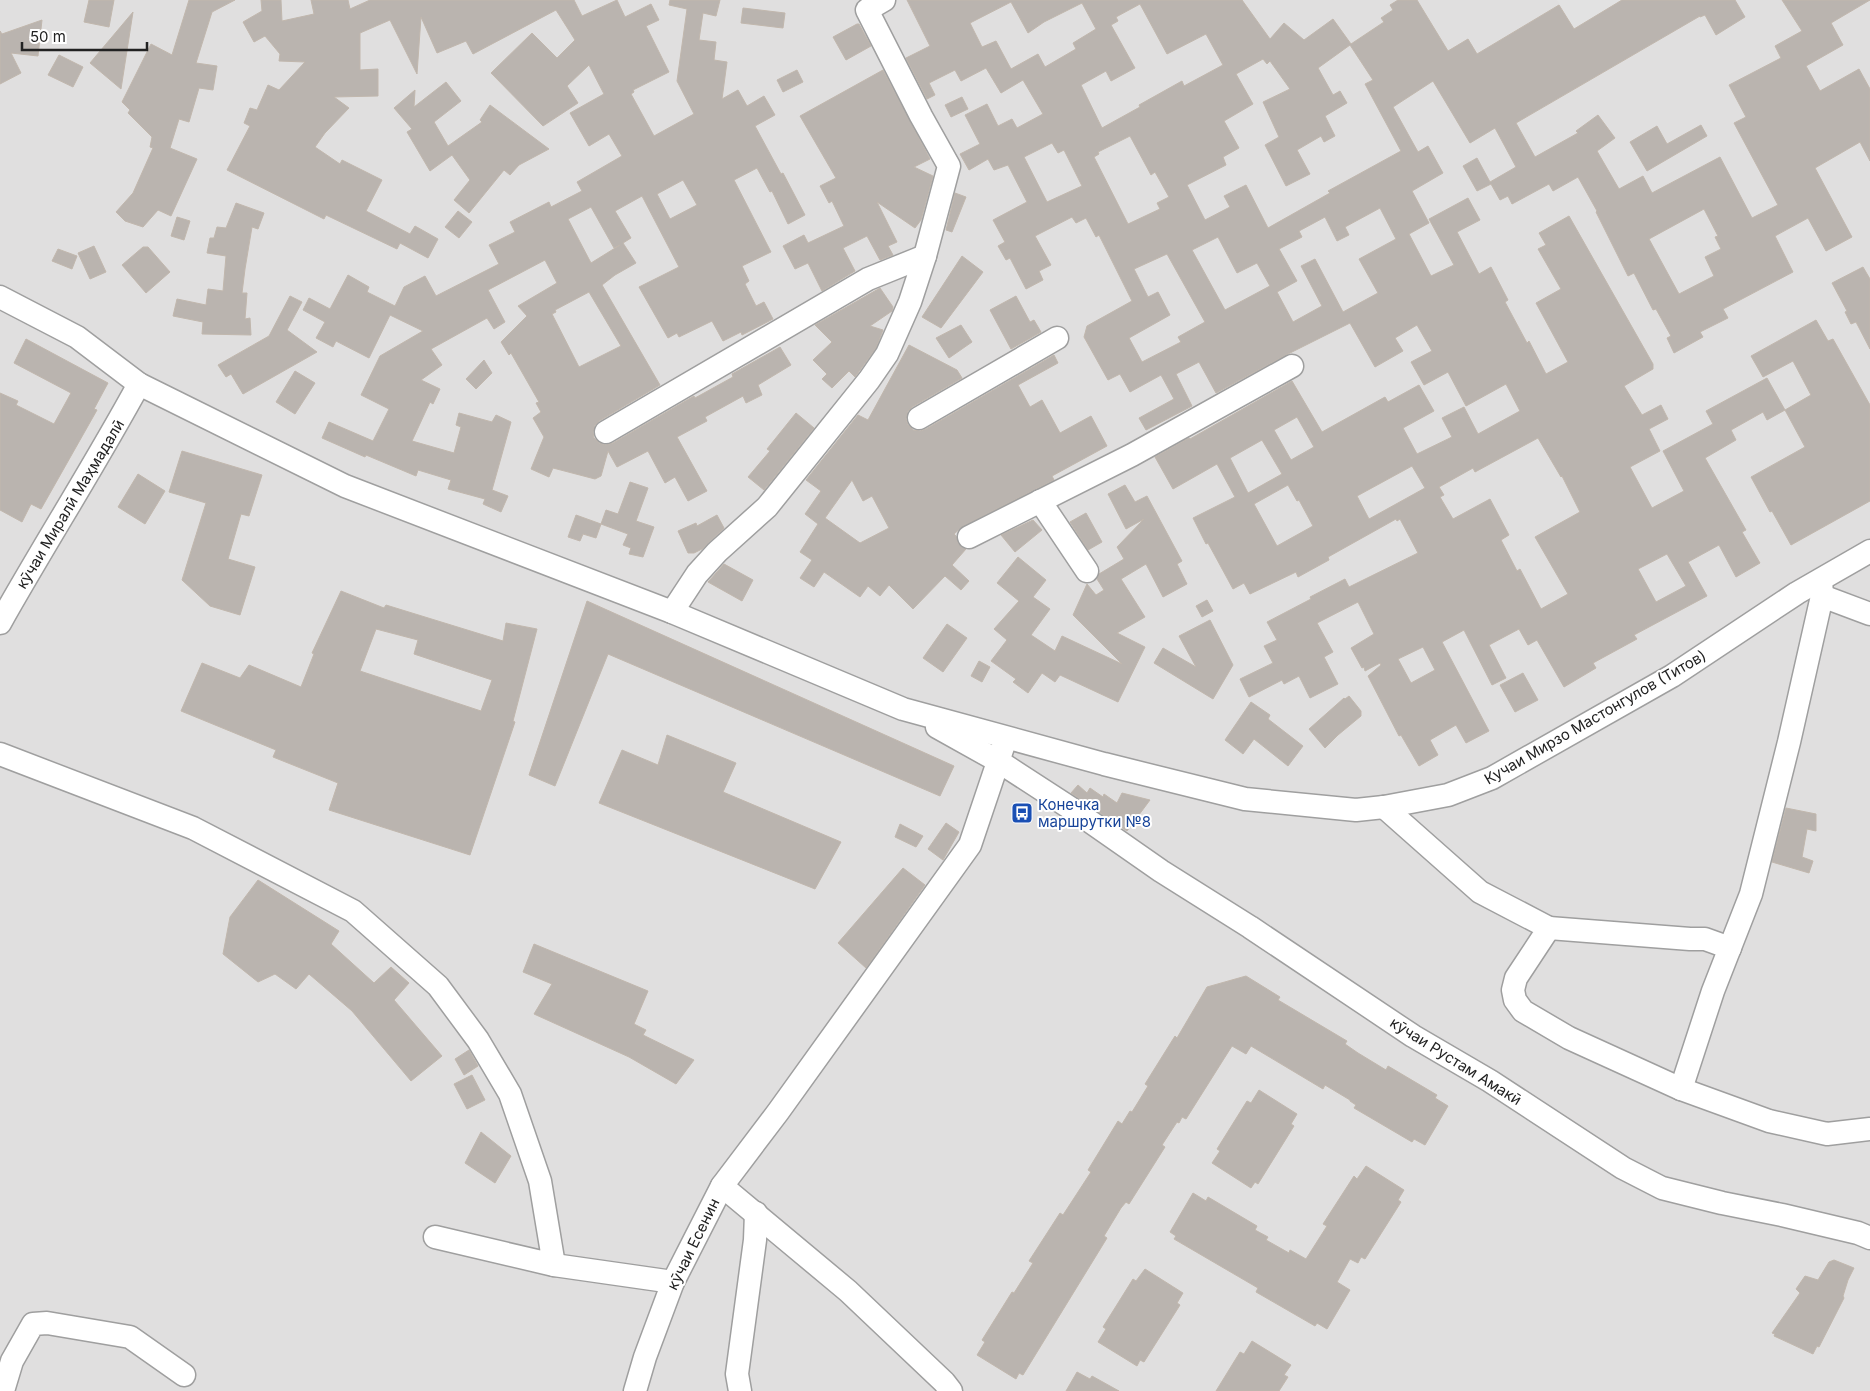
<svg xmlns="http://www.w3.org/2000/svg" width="1870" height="1391" viewBox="0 0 1870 1391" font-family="Inter,sans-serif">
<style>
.residential{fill:#e0dfdf}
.parking{fill:#e2e2e2}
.building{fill:#bab4af;stroke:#c1b7ad;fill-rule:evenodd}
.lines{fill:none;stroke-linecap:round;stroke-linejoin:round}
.minor-casing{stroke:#9f9f9f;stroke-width:25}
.minor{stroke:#fff;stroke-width:22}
.labels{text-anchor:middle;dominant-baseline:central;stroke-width:4;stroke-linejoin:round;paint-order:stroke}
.street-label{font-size:15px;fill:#222;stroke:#fff}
.transit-label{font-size:15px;fill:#164399;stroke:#fff;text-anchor:start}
</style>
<rect width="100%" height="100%" fill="#f1efea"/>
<rect class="residential" x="0" y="0" width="1870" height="1391"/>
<polygon class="parking" points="1557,0 1622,0 1574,29"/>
<g class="building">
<polygon points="89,0 114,0 109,27 84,22"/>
<polygon points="189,0 235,0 212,12 196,63 217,66 213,90 199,88 189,122 179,119 170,148 197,159 171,216 158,210 143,227 125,221 116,212 133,193 153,148 150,147 152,137 128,113 130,110 122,102 151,44 172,55"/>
<path d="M261 0H281L282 21 314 14 311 0H348L350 9 370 0H574L582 16 617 0 625 17 651 4 659 20 646 26 669 72 633 90 634 92 631 94 654 136 694 114 677 81 687 9 669 5 670 0H720L716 16 703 13 699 40 716 42 714 60 727 62 722 99 738 90 747 106 764 96 775 115 755 126 781 174 783 173 805 215 788 224 772 191 770 192 757 168 734 180 771 252 742 266 749 281 745 284 756 306 764 302 773 319 742 335 741 332 723 341 712 321 679 337 677 333 668 338 639 287 679 267 642 196 615 211 631 238 623 243 636 263 615 275 602 285 660 385 599 421 595 425 593 432 594 438 599 443 606 445 613 443 694 396 695 398 733 377 732 374 780 347 791 365 758 385 762 395 746 403 743 396 705 417 707 421 677 437 707 491 688 501 675 477 665 483 648 451 617 467 608 451 601 476 595 479 553 468 549 477 531 469 544 437 533 418 541 412 536 403 539 402 511 353 509 355 501 342 527 316 518 306 557 283 545 260 488 290 505 322 494 329 487 318 431 349 442 365 421 380 440 389 433 404 430 402 412 441 454 453 461 427 456 425 459 413 492 422 496 415 511 422 492 490 508 496 501 512 483 504 485 499 448 489 451 480 418 470 416 476 366 455 365 457 322 438 329 422 373 441 389 409 361 395 380 356 423 331 390 315 369 358 336 341 333 347 316 338 325 322 303 310 309 298 330 309 348 275 369 287 367 292 395 306 404 287 425 276 436 296 499 264 489 245 515 232 510 222 549 202 551 207 582 191 577 182 622 156 609 134 589 146 570 113 604 94 589 65 567 86 578 103 543 126 491 73 532 33 557 58 575 40 556 10 473 54 466 41 437 53 421 17 417 74 390 20 360 33V70L378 69V96L334 97 349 108 325 133 315 147 340 164 342 160 382 180 366 211 410 234 415 226 438 239 428 258 400 243 397 249 326 215 324 219 227 170 250 126 244 123 250 108 257 110 268 85 279 90 305 62 279 61 280 54 265 36 254 42 243 22 262 11ZM683 180 697 205 670 219 657 194ZM591 207 614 248 620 245 591 263 568 219ZM589 292 621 346 579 367 552 314 556 312 555 310Z"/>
<path d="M907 0H1242L1270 39 1284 23 1304 40 1333 19 1351 44 1384 22 1381 18 1393 10 1390 5 1398 0H1417L1448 51 1468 39 1477 54 1559 5 1574 29 1622 0H1735L1745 17 1716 35 1705 15 1700 17V16L1516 123 1535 157 1578 133 1576 131 1598 115 1615 138 1597 151 1619 189 1643 176 1652 193 1720 157 1752 218 1778 205 1734 123 1746 117 1729 85 1781 58 1775 46 1802 31 1782 0H1870L1831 23 1843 45 1806 66 1820 91 1859 69 1870 89V161L1860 142 1815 168 1852 237 1826 251 1808 218 1775 236 1793 272 1723 309 1728 318 1700 332 1703 337 1674 353 1667 338 1671 336 1656 309 1653 310 1634 273 1628 276 1596 212 1597 211 1578 177 1553 191 1549 184 1512 204 1508 196 1500 200 1491 184 1477 191 1463 166 1477 158 1490 182 1516 167 1495 128 1470 143 1433 81 1393 107 1418 152 1428 146 1443 173 1412 191 1429 223 1409 234 1431 276 1454 265 1429 219 1468 198 1480 220 1457 232 1479 274 1491 267 1508 300 1505 302 1527 343 1529 341 1546 374 1568 362 1536 303 1561 289 1538 249 1546 245 1539 233 1569 216 1653 364V369L1624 386 1642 415 1661 405 1668 419 1649 429 1660 451 1630 467 1652 508 1684 491 1663 451 1713 424 1706 411 1767 378 1785 410 1811 395 1793 361 1763 377 1751 356 1816 320 1828 341 1833 339 1870 405V501L1791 545 1772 511 1770 512 1751 477 1805 447 1785 410 1767 420 1763 412 1731 430 1736 440 1705 458 1746 530 1742 532 1760 563 1736 577 1719 545 1688 562 1707 596 1634 635 1637 639 1593 663 1596 668 1564 687 1537 640 1528 645 1519 629 1489 645 1506 678 1492 685 1464 630 1442 642 1489 731 1466 743 1456 725 1430 740 1438 755 1419 766 1401 735 1399 736 1368 676 1381 665 1380 663 1365 671 1364 667 1362 668 1351 648 1374 634 1358 602 1317 623 1333 652 1324 657 1338 684 1310 698 1299 676 1284 684 1282 680 1249 697 1240 679 1273 663 1264 646 1277 640 1267 622 1311 599 1310 597 1345 579 1349 587 1418 553 1400 519 1397 521 1396 519 1328 557 1329 560 1298 577 1296 572 1250 594 1244 583 1233 589 1208 543 1206 544 1193 518 1235 497 1217 464 1173 489 1155 457 1189 438 1190 439 1292 381 1322 432 1385 397 1388 402 1419 385 1434 411 1403 428 1417 454 1452 437 1442 418 1464 407 1478 434 1520 411 1506 384 1466 406 1448 372 1424 385 1411 362 1432 351 1417 325 1395 338 1403 351 1375 367 1350 323 1286 355 1216 393 1199 362 1176 374 1192 406 1146 430 1139 418 1174 399 1161 375 1130 392 1120 374 1108 380 1084 337 1087 326 1132 301 1099 235 1096 237 1086 218 1076 223 1072 217 1035 236 1051 265 1039 271 1043 280 1026 289 1010 258 1006 260 998 246 1005 242 993 220 1027 202 1008 165 994 170 988 159 969 170 960 154 980 144 965 115 987 104 998 126 1012 119 1017 128 1043 114 1023 80 1001 93 986 68 961 81 955 70 929 83 935 95 927 99 906 58 930 46ZM1011 2 1028 33 1044 22 1082 3 1096 29 1073 43 1076 49 1045 67 1038 54 1011 69 996 41 982 47 970 23ZM1140 4 1167 54 1206 34 1223 65 1184 86 1182 81 1139 105 1140 107 1102 128 1081 85 1106 71 1111 81 1135 68 1111 25 1118 21 1116 17ZM1350 45 1373 80 1365 84 1401 151 1328 191 1330 193 1268 228 1246 185 1224 196 1230 207 1205 220 1187 185 1226 165 1223 157 1239 148 1224 121 1253 104 1236 74 1263 59 1267 64 1270 61 1290 89 1263 102 1279 137 1265 145 1286 186 1310 174 1297 150 1321 136 1324 142 1335 136 1325 116 1347 103 1340 91 1333 95 1318 68ZM1130 136 1151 175 1155 172 1169 197 1157 203 1160 209 1128 224 1094 157 1099 154 1098 152ZM1052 143 1058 153 1064 150 1082 186 1047 202 1024 157ZM1380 208 1396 239 1359 259 1378 293 1343 312 1315 259 1301 266 1322 306 1293 322 1277 292 1297 281 1279 249 1302 237 1299 231 1325 217 1337 241 1349 235 1345 227ZM1704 209 1718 236 1715 237 1721 249 1705 257 1714 276 1679 294 1649 239ZM1218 237 1237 273 1257 263 1270 286 1225 310 1192 250ZM1167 254 1205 322 1178 337 1181 342 1142 362 1129 338 1170 315 1158 292 1148 297 1134 269ZM1297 417 1314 447 1291 460 1274 430ZM1538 438 1561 477 1562 476 1580 512 1535 537 1568 594 1541 609 1520 569 1517 571 1501 540 1509 535 1490 499 1453 519 1440 497 1444 495 1439 487 1473 468 1475 472ZM1262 440 1282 474 1248 493 1230 458ZM1412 466 1425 488 1369 519 1357 496ZM1288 485 1297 501 1299 500 1313 526 1277 546 1254 504ZM1667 554 1686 586 1656 602 1638 569ZM1423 647 1435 670 1411 683 1398 659Z"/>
<polygon points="743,8 785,13 783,28 741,23"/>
<polygon points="133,12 121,89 90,63"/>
<polygon points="42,20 38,56 11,53 21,73 0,84 0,31 2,34"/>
<polygon points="857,24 859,24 871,46 846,60 833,37"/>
<polygon points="59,55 83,67 73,87 48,75"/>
<polygon points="797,70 803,82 783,92 777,80"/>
<polygon points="883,70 930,159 914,167 933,176 921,220 915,228 877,202 897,242 888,246 893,255 880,260 867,236 843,248 855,271 822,291 808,263 795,269 783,246 804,235 808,243 844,226 832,201 829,203 820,186 836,178 800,116"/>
<polygon points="446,82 461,101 434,122 448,146 482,122 480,120 490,105 549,149 519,165 510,175 504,170 469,213 454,200 470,180 452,155 430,171 407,132 412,129 394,108 415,90 414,107"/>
<polygon points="962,97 968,109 951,117 945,105"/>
<polygon points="1701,125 1707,136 1647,171 1630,142 1657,126 1667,144"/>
<polygon points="955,193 966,197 952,232 946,230"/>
<polygon points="236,203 264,213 258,229 252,227 245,269 242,293 247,293 245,319 250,318 251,335 202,334 203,322 173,316 177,299 206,305 208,289 223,291 226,256 207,253 210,238 214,238 217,227 226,228"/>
<polygon points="458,211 472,222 459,238 445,227"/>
<polygon points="177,217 190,221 184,240 171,236"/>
<polygon points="94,246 106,272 90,279 78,253"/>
<polygon points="143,247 148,247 170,272 146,293 122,265"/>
<polygon points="58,249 77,256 72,269 52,261"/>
<polygon points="962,256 983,272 941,328 922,317"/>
<polygon points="1863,267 1870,279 1870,349 1856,322 1851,324 1845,312 1847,311 1832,283"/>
<polygon points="880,288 893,307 892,311 870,326 883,330 876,348 855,377 849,371 832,388 822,379 827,374 813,360 832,342 815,325"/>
<polygon points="290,296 302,302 287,330 317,352 243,394 231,374 226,377 218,365 269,336"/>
<polygon points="1016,296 1030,322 1034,320 1041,332 1011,349 990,310"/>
<polygon points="961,325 972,342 949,358 936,338"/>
<polygon points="26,339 108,383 94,409 97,410 41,509 31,504 22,522 0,510 0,393 18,401 16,405 54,424 71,393 14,363"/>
<path d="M909 345 957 370 962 378 912 407 908 411 906 419 908 425 913 430 920 431 926 429 1054 355 1058 363 1018 385 1030 407 1042 400 1060 433 1091 416 1107 446 1052 476 1054 480 963 526 954 534 956 536 958 543 966 549 952 565 969 581 961 590 945 576 913 609 889 585 880 596 868 586 860 597 824 572 814 587 800 578 812 560 800 552 818 524 805 514 821 491 806 480 858 415 868 420ZM852 480 863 501 872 496 889 528 860 543 825 518Z"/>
<polygon points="484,360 492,373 476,389 466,379"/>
<polygon points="295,371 315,383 295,414 276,402"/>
<polygon points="796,413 814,428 764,490 748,477 770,451 767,449"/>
<polygon points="182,451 262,475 249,516 241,514 228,559 255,567 240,615 210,606 182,580 206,503 169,492"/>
<polygon points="138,474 165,491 145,524 118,507"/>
<polygon points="630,482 648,488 636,521 654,527 643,557 629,554 631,548 623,545 628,534 601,524 606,510 618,514"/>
<polygon points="1125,485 1135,502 1147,496 1182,561 1177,564 1187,584 1163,597 1146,564 1121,579 1145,617 1117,633 1145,647 1118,702 1060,675 1055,682 1042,673 1028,693 1013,682 1016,679 991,661 1007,640 994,629 1019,601 997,583 1018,557 1046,580 1033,597 1050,609 1031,635 1055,651 1062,636 1122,664 1073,615 1087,584 1096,595 1104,590 1097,579 1099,574 1124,559 1117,547 1144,519 1126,529 1108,494"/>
<polygon points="1086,513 1102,542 1088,550 1070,522"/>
<polygon points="576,515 601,524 596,538 583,534 580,541 568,537"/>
<polygon points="717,515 724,528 702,549 694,553 688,553 678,531 696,523 697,526"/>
<polygon points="1033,520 1042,530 1015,552 1001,535"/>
<polygon points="724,564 753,580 742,601 708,582"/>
<path d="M341 591 384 608 386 605 503 641 506 623 537 629 513 721 515 722 470 855 329 810 338 783 273 757 276 750 181 711 202 663 240 678 249 665 301 687 314 654 312 653ZM376 629 418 640 414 654 492 680 481 711 360 671Z"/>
<polygon points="1207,600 1213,611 1202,617 1196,606"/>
<polygon points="587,601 954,766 940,796 608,654 555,786 529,775"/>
<polygon points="1210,620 1233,665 1213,699 1154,663 1163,648 1196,667 1179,636"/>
<polygon points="947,624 967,638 943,672 923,658"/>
<polygon points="979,661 990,667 982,682 971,676"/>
<polygon points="1523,673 1538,700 1515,712 1500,685"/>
<polygon points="1349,696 1361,711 1361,716 1338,735 1325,748 1309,729 1344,698 1345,699"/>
<polygon points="1251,702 1270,715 1268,719 1303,746 1288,766 1254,739 1243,754 1225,740"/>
<polygon points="667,735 736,763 723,792 841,842 815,889 599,803 622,750 658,765"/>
<polygon points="1078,785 1087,793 1090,788 1103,797 1104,794 1117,803 1122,793 1150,800 1127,831 1071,793"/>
<polygon points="1786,808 1816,814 1816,831 1807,829 1802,857 1813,861 1809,873 1772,862"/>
<polygon points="946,823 959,832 943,860 928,849"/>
<polygon points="900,824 923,836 916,847 895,837"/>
<polygon points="903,868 925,885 866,968 838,943"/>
<polygon points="258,880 339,931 331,944 374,983 391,967 409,983 394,1000 442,1056 411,1081 352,1011 309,974 296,989 275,974 258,982 223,954 230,917"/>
<polygon points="534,944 648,991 634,1024 646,1030 643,1035 694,1060 676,1084 629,1057 534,1014 552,984 523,972"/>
<polygon points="1246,976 1280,997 1278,1000 1347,1041 1345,1044 1358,1053 1386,1070 1388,1066 1437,1095 1435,1098 1448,1106 1425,1145 1414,1139 1412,1142 1354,1108 1356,1105 1350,1101 1350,1100 1325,1085 1323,1089 1251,1046 1246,1054 1232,1046 1186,1119 1182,1117 1179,1123 1177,1122 1162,1145 1165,1147 1129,1204 1126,1202 1121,1208 1104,1236 1107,1238 1023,1375 1019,1373 1016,1379 977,1355 985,1342 982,1340 1012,1292 1014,1293 1033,1263 1029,1261 1060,1213 1063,1215 1091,1172 1088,1170 1118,1121 1122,1124 1130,1111 1132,1112 1148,1086 1145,1084 1175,1036 1177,1038 1207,987"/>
<polygon points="469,1050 478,1066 464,1075 455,1059"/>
<polygon points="472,1075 485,1100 467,1109 454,1084"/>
<polygon points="1259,1090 1297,1114 1291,1124 1294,1126 1258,1184 1255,1182 1251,1188 1212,1163 1220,1151 1217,1149 1247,1101 1251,1103"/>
<polygon points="481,1132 511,1156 495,1183 465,1163"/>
<polygon points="1366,1166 1404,1190 1398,1200 1401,1202 1365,1259 1361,1257 1358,1263 1350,1259 1337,1282 1350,1290 1327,1329 1317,1323 1315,1326 1256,1292 1258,1288 1174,1239 1176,1236 1170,1232 1193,1193 1206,1201 1208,1197 1257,1226 1255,1230 1268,1237 1266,1240 1289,1253 1290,1250 1306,1259 1327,1226 1323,1224 1354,1176 1357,1179"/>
<polygon points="1834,1260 1854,1268 1848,1280 1843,1296 1844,1298 1819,1347 1817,1346 1813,1354 1774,1336 1775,1334 1772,1333 1800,1293 1796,1289 1805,1276 1818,1280 1829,1262"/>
<polygon points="1145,1269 1183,1293 1177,1303 1180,1305 1144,1362 1140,1360 1137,1366 1098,1342 1106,1329 1103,1327 1133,1279 1136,1281"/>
<polygon points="1252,1341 1291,1365 1284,1375 1288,1377 1279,1391 1216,1391 1240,1352 1244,1354"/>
<polygon points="1077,1372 1090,1379 1092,1376 1119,1391 1066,1391"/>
</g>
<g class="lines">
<g class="minor-casing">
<g id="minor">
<polyline points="0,297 77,337 139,384 345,486 672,612 903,709 1104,764 1245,799 1356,810 1384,807 1448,795 1492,778 1672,676 1797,593 1870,551"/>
<polyline points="919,418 1057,338"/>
<polyline points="606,432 868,279 925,256"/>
<polyline points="1040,501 1087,571"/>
<polyline points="969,537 1132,455 1292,366"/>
<polyline points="1822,596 1870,614"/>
<polyline points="672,612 697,574 717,552 767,507 869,380 887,354 910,302 925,256 949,166 921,116 867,10 884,0"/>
<path d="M0 623C45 543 95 465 139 384"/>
<polyline points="937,727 998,761 1075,811 1161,871 1250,927 1413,1036 1490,1081 1623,1168 1662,1188 1722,1203 1782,1215 1858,1233 1870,1238"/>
<polyline points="0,754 193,828 353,911 438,986 478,1040 510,1094 540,1181 554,1265 435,1237"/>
<polyline points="1384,807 1480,892 1549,928 1516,978 1513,990 1515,1000 1523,1011 1569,1038 1681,1089 1769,1121 1827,1134 1870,1129"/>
<polyline points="1549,928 1690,939 1705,939 1730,948"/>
<polyline points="1681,1089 1713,991 1751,894 1789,742 1822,596 1821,580"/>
<polyline points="722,1186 848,1291 944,1382 951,1391"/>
<polyline points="554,1265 673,1282"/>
<polyline points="3,1391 12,1361 33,1324 47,1323 130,1337 184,1375"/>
<polyline points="635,1391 645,1357 673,1282 722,1186 778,1112 970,845 1003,747"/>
<polyline points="740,1391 737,1374 755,1240 756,1213"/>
</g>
</g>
<use href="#minor" class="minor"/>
</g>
<defs>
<g id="bus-square" transform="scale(1.125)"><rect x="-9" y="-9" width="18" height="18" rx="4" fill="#1a4fb4" stroke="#fff"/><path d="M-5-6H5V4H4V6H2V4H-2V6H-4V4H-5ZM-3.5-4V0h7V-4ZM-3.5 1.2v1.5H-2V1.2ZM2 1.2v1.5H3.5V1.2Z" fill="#fff"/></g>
</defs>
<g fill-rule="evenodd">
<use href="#bus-square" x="1022" y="813"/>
</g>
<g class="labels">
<g class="street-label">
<text transform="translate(70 504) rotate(-59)">кӯчаи Миралӣ Маҳмадалӣ</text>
<text transform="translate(1595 717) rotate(-30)">Кучаи Мирзо Мастонгулов (Титов)</text>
<text transform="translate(1456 1061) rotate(32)">кӯчаи Рустам Амакӣ</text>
<text transform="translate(693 1244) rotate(-64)">кӯчаи Есенин</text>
</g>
<g class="transit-label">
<text x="1038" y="804">Конечка<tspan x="1038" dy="17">маршрутки №8</tspan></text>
</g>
</g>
<path d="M22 42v8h125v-8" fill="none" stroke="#222222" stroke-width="2.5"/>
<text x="30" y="42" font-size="15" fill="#222222" stroke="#ffffff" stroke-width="4" paint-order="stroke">50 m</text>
</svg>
